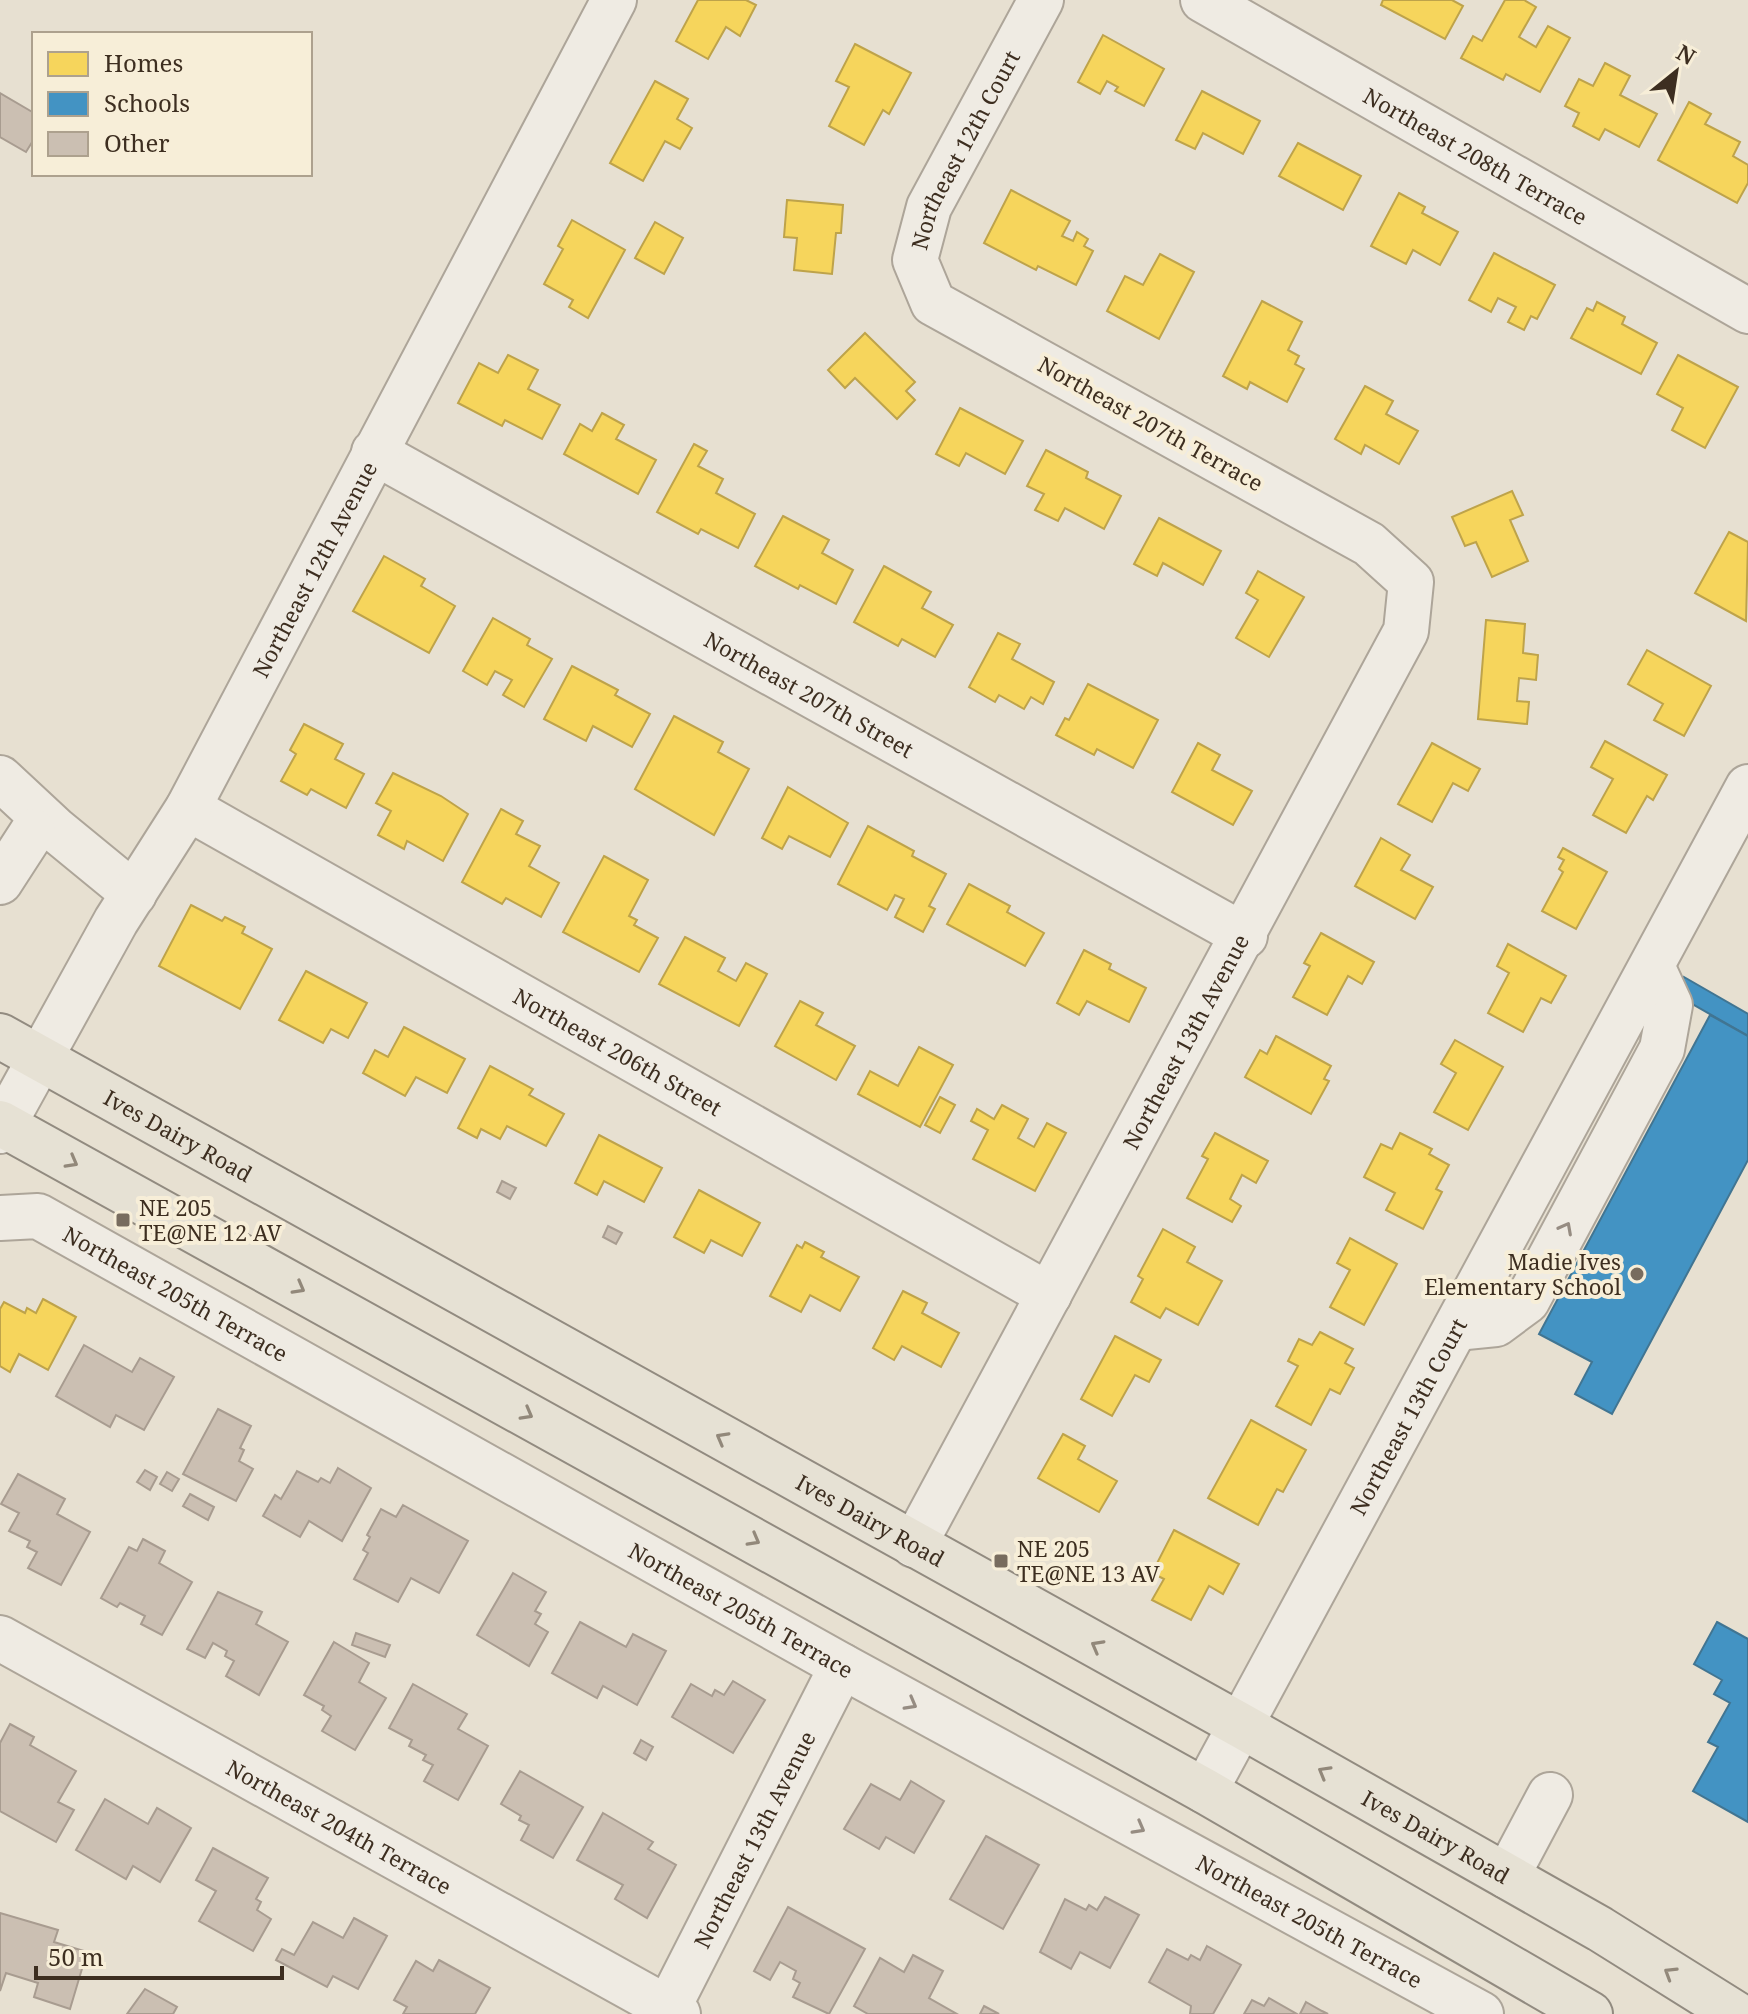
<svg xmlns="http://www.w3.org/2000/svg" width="1748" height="2014" viewBox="0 0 1748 2014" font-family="'Noto Serif',serif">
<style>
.homes{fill:#f6d55c;stroke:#bea34a;stroke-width:2}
.schools{fill:#4393c3;stroke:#417592;stroke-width:2}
.building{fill:#cbbfb2;stroke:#a89c90;stroke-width:2}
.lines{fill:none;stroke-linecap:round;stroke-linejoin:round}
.minor-casing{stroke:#ada599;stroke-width:48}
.major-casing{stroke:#928b80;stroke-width:48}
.minor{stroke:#efebe3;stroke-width:44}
.major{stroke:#e6e1d4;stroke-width:44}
.oneway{stroke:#92887a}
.oneway2{stroke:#968c82}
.poi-dot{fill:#786c5e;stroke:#f7eed8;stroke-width:3}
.labels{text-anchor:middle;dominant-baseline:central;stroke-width:8;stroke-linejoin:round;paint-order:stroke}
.street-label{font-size:22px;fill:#3d2e20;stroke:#f7eed8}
.poi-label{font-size:22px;fill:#3d2e20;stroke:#f7eed8;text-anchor:start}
</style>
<rect width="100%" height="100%" fill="#e7e0d1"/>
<g class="homes">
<polygon points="698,0 746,0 756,5 740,36 726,27 708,59 676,41"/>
<polygon points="1383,0 1452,0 1463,6 1445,39 1381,5"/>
<polygon points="1505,0 1524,0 1536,7 1519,37 1536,47 1548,26 1570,38 1540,92 1506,74 1503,80 1461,58 1473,36 1482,41"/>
<polygon points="1103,35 1164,69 1144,106 1115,91 1118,87 1107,81 1100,94 1078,82"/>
<polygon points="855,44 911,73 889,114 883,110 864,145 829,126 849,87 836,81"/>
<polygon points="1605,63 1630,76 1620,95 1657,114 1639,147 1605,129 1599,140 1573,126 1579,113 1565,106 1579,79 1593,86"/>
<polygon points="655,81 688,99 677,119 692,128 680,149 665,141 643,181 610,163"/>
<polygon points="1202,91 1260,121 1243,154 1203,133 1195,149 1176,140"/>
<polygon points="1689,102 1711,114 1705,124 1740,142 1733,156 1748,165 1748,183 1737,203 1658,160"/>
<polygon points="1298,143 1361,176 1343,210 1279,176"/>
<polygon points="1011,190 1070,221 1062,236 1073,241 1077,232 1088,239 1084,246 1093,251 1076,285 1038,266 1036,270 984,243"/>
<polygon points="1399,193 1425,207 1422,213 1458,232 1440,265 1413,250 1406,264 1371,246"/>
<polygon points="787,200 843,205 841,233 836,233 832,274 794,270 797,238 784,237"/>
<polygon points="572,220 625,250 588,318 569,307 573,300 544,284 563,249 558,246"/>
<polygon points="655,222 683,238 664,274 635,258"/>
<polygon points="1494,253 1555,285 1537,319 1531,316 1524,330 1508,322 1516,307 1498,298 1491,312 1469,300"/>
<polygon points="1160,254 1194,272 1159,339 1107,311 1125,276 1143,285"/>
<polygon points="1262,301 1302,322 1288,350 1299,356 1295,364 1304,369 1287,402 1250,382 1247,389 1223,376"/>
<polygon points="1597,302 1625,317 1622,324 1657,343 1641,374 1571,338 1587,308 1593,311"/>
<polygon points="865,333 915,382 906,391 915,400 897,419 855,378 845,388 828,370"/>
<polygon points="508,355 538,370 528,389 560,405 542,439 505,420 502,426 458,403 479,363 498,373"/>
<polygon points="1678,355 1738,387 1705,448 1672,430 1683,408 1657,394"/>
<polygon points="1365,386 1393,401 1386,414 1418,431 1399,464 1365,445 1361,454 1335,439"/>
<polygon points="960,408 1023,441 1005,474 966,453 959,466 936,454"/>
<polygon points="602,413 624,425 616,439 656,460 638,494 564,454 580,424 592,431"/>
<polygon points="694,444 707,451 698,466 723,479 716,493 755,514 738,548 701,529 698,534 657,512"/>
<polygon points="1046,450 1088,472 1086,478 1121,496 1104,529 1065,508 1058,521 1035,510 1044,494 1027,486"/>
<polygon points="1512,491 1523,515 1510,520 1528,561 1492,577 1476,542 1465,546 1452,517"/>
<polygon points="783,516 829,540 822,553 853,570 836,604 800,585 798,589 755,566"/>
<polygon points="1159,518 1221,551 1203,585 1163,563 1157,576 1134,564"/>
<polygon points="1729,532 1748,542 1746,621 1695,593"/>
<polygon points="384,556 425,579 421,586 455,606 429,653 353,611"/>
<polygon points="884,566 931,592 922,608 953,625 935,657 902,639 898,646 854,622"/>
<polygon points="1258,571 1304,597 1269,657 1236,638 1258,600 1246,593"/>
<polygon points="493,618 530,639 527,645 552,659 524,707 503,695 512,680 495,671 487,685 463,671"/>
<polygon points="1486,620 1525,624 1523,653 1538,655 1536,680 1519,678 1517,701 1529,702 1527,724 1478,719"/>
<polygon points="998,633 1020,644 1012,659 1054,682 1043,704 1031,697 1024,709 999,695 995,702 969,687"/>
<polygon points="1647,650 1711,686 1684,736 1654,720 1663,704 1628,684"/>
<polygon points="572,666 618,690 615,695 650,714 632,747 593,726 586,741 544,719"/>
<polygon points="1088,684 1158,720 1133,768 1097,749 1094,755 1056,735 1065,718 1069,720"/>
<polygon points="674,716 723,742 718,752 749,769 714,835 635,789"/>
<polygon points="304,724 343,744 335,759 364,774 346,808 311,789 307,795 281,781 296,754 290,750"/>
<polygon points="1605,741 1667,775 1653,800 1647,796 1626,833 1593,815 1613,779 1591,767"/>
<polygon points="1198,743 1220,755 1212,770 1252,791 1233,825 1172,792"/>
<polygon points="1432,743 1480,769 1468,791 1453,783 1432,822 1398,804"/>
<polygon points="393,773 441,796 468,814 443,861 407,841 404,849 378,835 391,811 376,803"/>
<polygon points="788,787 848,823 830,857 789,836 782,849 762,838"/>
<polygon points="501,809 523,821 516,834 540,846 529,866 559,883 541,917 506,898 502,904 462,882"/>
<polygon points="868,826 914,851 912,856 946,874 929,906 935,909 923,932 895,917 904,899 895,895 887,910 838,884"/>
<polygon points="1381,838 1410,855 1401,870 1433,887 1415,919 1355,886"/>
<polygon points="1563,848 1607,872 1576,929 1542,911 1563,872 1559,869 1564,860 1558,857"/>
<polygon points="604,856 648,880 629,916 637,920 634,925 658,938 639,972 563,932"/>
<polygon points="969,884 1010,906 1007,912 1044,933 1025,966 947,924"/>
<polygon points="191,905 222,921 225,917 245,927 242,933 272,949 240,1009 159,966"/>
<polygon points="1321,933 1374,962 1362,984 1348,976 1327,1015 1293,997 1310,966 1304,963"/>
<polygon points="685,937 725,958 718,971 736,981 746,963 767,974 739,1026 659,984"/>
<polygon points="1508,944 1566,976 1551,1003 1541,998 1523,1032 1488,1013 1509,973 1497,966"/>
<polygon points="1084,950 1111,964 1109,969 1146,988 1129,1022 1087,1001 1079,1015 1057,1003"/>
<polygon points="306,971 367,1003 348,1038 331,1029 323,1043 279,1020"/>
<polygon points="800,1001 823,1013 816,1025 855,1046 836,1080 775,1046"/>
<polygon points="404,1027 465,1059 447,1093 416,1077 405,1096 363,1073 375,1050 388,1057"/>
<polygon points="1276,1036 1331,1066 1324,1079 1329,1081 1311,1114 1245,1077 1260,1050 1267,1054"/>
<polygon points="1455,1040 1503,1067 1468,1130 1434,1112 1456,1073 1441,1064"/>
<polygon points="919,1047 953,1065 920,1127 858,1094 870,1071 898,1086"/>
<polygon points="490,1066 533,1089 529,1095 564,1114 546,1146 507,1126 500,1139 481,1129 477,1138 458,1128"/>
<polygon points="940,1097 955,1105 940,1133 925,1125"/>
<polygon points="1002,1105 1028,1119 1018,1138 1034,1147 1047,1123 1066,1133 1035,1191 973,1159 988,1130 971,1121 977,1109 994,1119"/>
<polygon points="1215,1133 1268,1161 1256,1183 1242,1175 1230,1199 1241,1206 1232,1222 1187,1198 1208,1159 1202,1156"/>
<polygon points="1400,1133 1432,1149 1429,1154 1449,1165 1436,1189 1442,1192 1423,1229 1386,1210 1395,1193 1364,1177 1381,1144 1392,1149"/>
<polygon points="599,1135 662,1168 644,1202 604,1181 597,1195 575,1183"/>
<polygon points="699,1190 760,1223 742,1256 711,1240 704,1253 674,1237"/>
<polygon points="1163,1229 1195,1247 1187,1262 1222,1281 1198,1325 1166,1308 1160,1318 1131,1302 1143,1279 1138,1276"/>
<polygon points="1350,1238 1397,1264 1364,1325 1330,1307 1350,1270 1337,1263"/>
<polygon points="805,1242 824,1252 821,1257 859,1277 840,1311 810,1295 801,1312 770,1296 797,1245 802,1248"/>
<polygon points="903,1291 927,1303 922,1313 959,1333 941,1367 902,1346 894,1360 873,1348"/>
<polygon points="43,1299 76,1317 48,1370 19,1354 10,1372 0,1366 0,1309 4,1302 25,1313 27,1308 36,1313"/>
<polygon points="1320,1332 1353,1349 1345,1363 1354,1368 1340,1394 1330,1389 1311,1425 1276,1406 1298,1366 1288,1361 1299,1339 1312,1345"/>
<polygon points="1115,1336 1161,1360 1149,1382 1135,1375 1112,1416 1081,1399"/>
<polygon points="1251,1420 1306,1450 1283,1492 1277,1489 1258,1525 1208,1498"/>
<polygon points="1063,1434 1085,1446 1078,1459 1117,1481 1099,1512 1038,1478"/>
<polygon points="1174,1530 1239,1564 1223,1594 1209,1586 1191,1620 1152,1600 1164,1579 1152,1573"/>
</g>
<g class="schools">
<polygon points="1684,977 1748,1014 1748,1036 1675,994"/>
<polygon points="1710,1015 1748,1036 1748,1160 1612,1414 1575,1394 1592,1362 1539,1334"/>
<polygon points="1717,1622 1748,1639 1748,1822 1693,1791 1718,1747 1708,1742 1730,1703 1714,1694 1722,1680 1694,1664"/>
</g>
<g class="building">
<polygon points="0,93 34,113 34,139 26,152 0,137"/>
<polygon points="502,1181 516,1188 510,1199 497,1192"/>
<polygon points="608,1226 622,1233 616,1244 603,1237"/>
<polygon points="84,1345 132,1372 140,1358 174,1377 144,1430 116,1415 110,1427 56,1396"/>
<polygon points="218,1409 251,1426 240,1448 244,1450 239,1461 253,1469 236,1501 183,1474"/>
<polygon points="338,1468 371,1488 342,1541 309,1521 300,1537 263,1516 275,1495 281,1499 297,1471 318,1482 321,1478 330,1483"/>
<polygon points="145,1470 157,1477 150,1490 137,1482"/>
<polygon points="167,1472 179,1479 172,1491 160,1484"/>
<polygon points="18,1474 65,1499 57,1514 90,1532 61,1585 28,1568 37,1552 27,1547 30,1541 9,1531 19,1513 1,1504"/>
<polygon points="190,1494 214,1507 208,1520 183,1506"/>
<polygon points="403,1505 468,1541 439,1593 411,1578 398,1602 354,1579 368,1553 363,1550 370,1537 367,1535 381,1509 396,1517"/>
<polygon points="143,1539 165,1551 159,1563 192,1582 162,1635 141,1624 145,1616 120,1603 117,1607 101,1598 129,1547 137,1551"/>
<polygon points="513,1573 546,1592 535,1611 541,1614 535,1624 548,1632 529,1666 477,1635"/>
<polygon points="218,1592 262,1612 256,1624 288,1642 259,1695 226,1676 234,1661 225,1656 227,1651 213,1643 205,1658 187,1649"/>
<polygon points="580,1622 626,1647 633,1634 666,1651 637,1705 603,1686 597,1698 552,1673"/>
<polygon points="356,1633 390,1645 385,1657 352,1645"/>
<polygon points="334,1642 369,1663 359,1682 386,1698 355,1750 322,1731 331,1716 322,1710 324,1706 304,1695"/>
<polygon points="733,1681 765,1700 733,1753 672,1717 691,1684 712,1696 715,1690 724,1695"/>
<polygon points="413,1684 467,1714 458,1729 488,1746 458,1800 424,1781 433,1765 423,1760 426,1755 409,1746 412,1740 389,1728"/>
<polygon points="10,1724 34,1737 30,1745 76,1771 58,1802 74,1810 56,1842 0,1811 0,1743"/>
<polygon points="641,1740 653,1747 646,1760 634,1753"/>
<polygon points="520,1771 583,1807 553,1858 521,1840 529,1825 519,1820 521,1816 501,1804"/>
<polygon points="911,1781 944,1801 914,1853 886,1837 879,1849 844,1829 871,1784 900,1800"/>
<polygon points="105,1799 148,1824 157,1808 191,1828 160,1882 133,1866 126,1879 76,1850"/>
<polygon points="603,1813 653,1842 648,1849 676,1865 647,1918 615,1899 623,1885 577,1860"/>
<polygon points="986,1836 1039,1865 1003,1929 950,1899"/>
<polygon points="213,1848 268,1878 256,1899 261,1902 257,1910 271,1919 253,1951 199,1921 216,1891 196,1880"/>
<polygon points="1105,1897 1139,1915 1110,1968 1080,1952 1071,1969 1040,1952 1065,1899 1086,1910 1089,1905 1097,1910"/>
<polygon points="788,1907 865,1949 829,2014 793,1997 800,1983 793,1979 796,1971 780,1962 770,1980 754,1971"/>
<polygon points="0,1913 58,1930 54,1942 87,1952 70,2009 34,1997 38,1983 6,1973 0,1991"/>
<polygon points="354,1918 387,1936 358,1989 333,1976 327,1987 276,1960 282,1949 294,1955 313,1922 343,1938"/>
<polygon points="1207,1946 1241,1965 1213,2014 1190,2014 1191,2006 1149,1982 1167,1949 1188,1960 1191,1955 1200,1960"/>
<polygon points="913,1955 943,1971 929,1998 957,2014 868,2014 854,2006 880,1958 904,1972"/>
<polygon points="439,1960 490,1988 475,2014 403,2014 407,2007 394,2000 416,1961 433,1971"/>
<polygon points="145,1989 177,2007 173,2014 127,2014"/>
<polygon points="1269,1998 1297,2014 1244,2014 1252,2000 1264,2006"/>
<polygon points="1306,2002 1322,2011 1328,2014 1300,2014"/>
<polygon points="984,2006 999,2014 980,2014"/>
</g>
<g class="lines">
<g class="minor-casing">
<g id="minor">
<path id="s1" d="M1203 0 1748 311"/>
<path id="s2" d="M374 452 1245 936"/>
<polyline points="0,778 56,830 134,894"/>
<path id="s3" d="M188 808 1049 1295"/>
<polyline points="0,882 33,831"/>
<path id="s4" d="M0 1131 116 921 188 808 614 0"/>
<path id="s5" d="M0 1218 38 1216 842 1666 1481 2014"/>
<polyline points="1456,1328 1496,1324 1527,1301 1662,1049 1670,1005 1652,966"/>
<path id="s6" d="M914 1545 1406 631 1411 582 1369 544 933 303 915 260 929 207 1041 0"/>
<path id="s7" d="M0 1638 678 2014"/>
<path id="s8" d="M1205 1791 1748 787"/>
<polyline points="1507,1876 1550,1795"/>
<path id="s9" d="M665 2014 842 1666"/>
</g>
</g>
<g class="major-casing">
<g id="major">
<path id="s10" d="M0 1036 1240 1725 1600 1929 1736 2014"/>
<polyline points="0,1123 1205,1791 1590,2014"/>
</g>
</g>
<use href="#minor" class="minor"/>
<use href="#major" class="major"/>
</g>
<defs><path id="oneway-chevron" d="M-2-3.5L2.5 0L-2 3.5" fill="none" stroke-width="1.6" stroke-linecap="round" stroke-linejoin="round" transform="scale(2)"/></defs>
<g class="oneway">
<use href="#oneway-chevron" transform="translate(72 1162) rotate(29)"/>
<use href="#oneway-chevron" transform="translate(299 1288) rotate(29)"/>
<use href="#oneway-chevron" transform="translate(527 1414) rotate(29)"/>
<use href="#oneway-chevron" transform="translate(722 1438) rotate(-151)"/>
<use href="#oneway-chevron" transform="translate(754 1540) rotate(29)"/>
<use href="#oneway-chevron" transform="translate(1097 1646) rotate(-151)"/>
<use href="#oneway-chevron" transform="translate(1324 1772) rotate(-150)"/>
<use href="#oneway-chevron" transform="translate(1670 1973) rotate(-148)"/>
</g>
<g class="oneway2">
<use href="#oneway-chevron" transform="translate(1566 1228) rotate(-62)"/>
<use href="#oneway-chevron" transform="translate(911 1704) rotate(29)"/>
<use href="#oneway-chevron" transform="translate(1139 1828) rotate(29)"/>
</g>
<g class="poi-dot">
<rect x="115" y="1212" width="16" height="16" rx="4"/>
<circle cx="1637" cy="1274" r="8"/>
<rect x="993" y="1553" width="16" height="16" rx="4"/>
</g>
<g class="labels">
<g class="street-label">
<text stroke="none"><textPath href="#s6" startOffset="1810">Northeast 12th Court</textPath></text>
<text stroke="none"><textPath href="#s1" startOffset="314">Northeast 208th Terrace</textPath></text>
<text transform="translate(1151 423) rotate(29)">Northeast 207th Terrace</text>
<text stroke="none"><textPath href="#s4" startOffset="644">Northeast 12th Avenue</textPath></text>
<text stroke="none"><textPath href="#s2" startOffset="498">Northeast 207th Street</textPath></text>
<text stroke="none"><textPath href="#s6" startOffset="572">Northeast 13th Avenue</textPath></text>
<text stroke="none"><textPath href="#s3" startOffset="494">Northeast 206th Street</textPath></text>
<text stroke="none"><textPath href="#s10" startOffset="204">Ives Dairy Road</textPath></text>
<text stroke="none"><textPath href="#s5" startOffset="196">Northeast 205th Terrace</textPath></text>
<text stroke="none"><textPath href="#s8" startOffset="426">Northeast 13th Court</textPath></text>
<text stroke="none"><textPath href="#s10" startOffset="996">Ives Dairy Road</textPath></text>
<text stroke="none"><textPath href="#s5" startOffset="844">Northeast 205th Terrace</textPath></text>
<text stroke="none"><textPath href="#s7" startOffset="388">Northeast 204th Terrace</textPath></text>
<text stroke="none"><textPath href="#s10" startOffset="1644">Ives Dairy Road</textPath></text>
<text stroke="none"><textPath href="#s9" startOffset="196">Northeast 13th Avenue</textPath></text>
<text stroke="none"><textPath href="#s5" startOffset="1492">Northeast 205th Terrace</textPath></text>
</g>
<g class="poi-label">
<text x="139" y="1207">NE 205<tspan x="139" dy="25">TE@NE 12 AV</tspan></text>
<text x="1621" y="1261" text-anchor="end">Madie Ives<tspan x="1621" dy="25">Elementary School</tspan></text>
<text x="1017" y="1548">NE 205<tspan x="1017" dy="25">TE@NE 13 AV</tspan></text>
</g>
</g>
<rect x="32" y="32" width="280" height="144" fill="#f7eed8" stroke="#ada18e" stroke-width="2"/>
<rect x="48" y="52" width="40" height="24" fill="#f6d55c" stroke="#ada18e" stroke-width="2"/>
<text x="104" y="72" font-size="24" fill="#3d2e20">Homes</text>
<rect x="48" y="92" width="40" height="24" fill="#4393c3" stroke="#ada18e" stroke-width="2"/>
<text x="104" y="112" font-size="24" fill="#3d2e20">Schools</text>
<rect x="48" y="132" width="40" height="24" fill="#cbbfb2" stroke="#ada18e" stroke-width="2"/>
<text x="104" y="152" font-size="24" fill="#3d2e20">Other</text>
<g transform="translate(1676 72) rotate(30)" stroke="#f7eed8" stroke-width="6" paint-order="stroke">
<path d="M0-6L14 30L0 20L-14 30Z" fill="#3d2e20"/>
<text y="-12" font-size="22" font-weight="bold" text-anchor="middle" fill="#3d2e20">N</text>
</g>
<path d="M36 1966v12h246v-12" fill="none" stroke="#3d2e20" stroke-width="4"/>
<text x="48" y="1966" font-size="24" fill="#3d2e20" stroke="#f7eed8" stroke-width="6" paint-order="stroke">50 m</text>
</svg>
